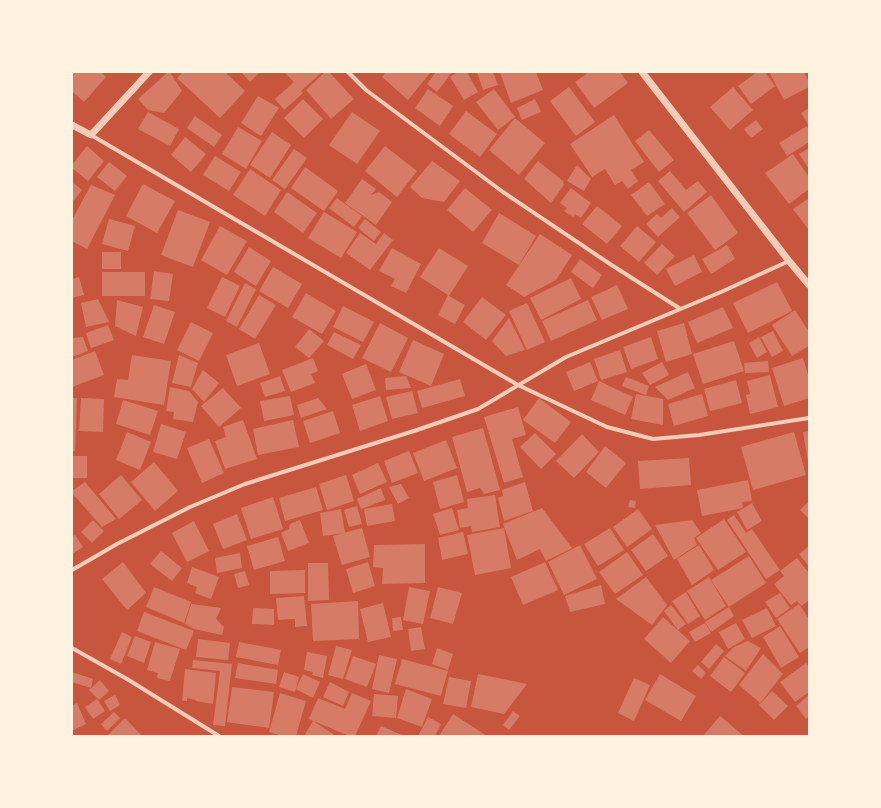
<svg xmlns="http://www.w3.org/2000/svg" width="881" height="808" viewBox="0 0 881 808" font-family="Figtree,sans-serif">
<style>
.building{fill:#d67c66}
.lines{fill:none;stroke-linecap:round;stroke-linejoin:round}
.minor{stroke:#f1ccb7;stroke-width:4}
.tertiary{stroke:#f1ccb7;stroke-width:7}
</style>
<rect width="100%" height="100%" fill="#c8553d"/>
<g class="building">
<polygon points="72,72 101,72 106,77 84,102 72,91"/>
<polygon points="168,72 170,72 182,91 164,113 148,110 138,99"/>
<polygon points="183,72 225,72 245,91 220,118 177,78"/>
<polygon points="241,72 260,72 250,82"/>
<polygon points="284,72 322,72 301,91 303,93 284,110 275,99 294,82"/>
<polygon points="325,72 329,72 354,99 331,119 306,90"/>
<polygon points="386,72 429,72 430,73 408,100 382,77"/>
<polygon points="436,72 452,72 437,92 427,84"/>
<polygon points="458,72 467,72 478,92 464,100 450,77"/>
<polygon points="477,72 493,72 498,85 483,90"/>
<polygon points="500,72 536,72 543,90 511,103"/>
<polygon points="589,72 620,72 628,83 594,108 575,82"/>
<polygon points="757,72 765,72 775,86 751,104 738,86"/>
<polygon points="769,72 804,72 809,82 809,87 784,100"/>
<polygon points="569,87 595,122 576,136 550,101"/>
<polygon points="733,87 753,110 730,130 710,107"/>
<polygon points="428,89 453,106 440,126 415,108"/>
<polygon points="494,89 515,117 498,130 476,102"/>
<polygon points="258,96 279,108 261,136 241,123"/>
<polygon points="303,99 323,119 304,138 284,118"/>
<polygon points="535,99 541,112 522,120 517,108"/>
<polygon points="809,108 809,126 801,113"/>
<polygon points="466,111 497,134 480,157 449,134"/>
<polygon points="148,112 179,129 170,146 138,129"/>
<polygon points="352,112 380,131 357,164 329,145"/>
<polygon points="614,115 644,162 631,170 638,181 628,189 622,181 615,185 605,169 592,177 570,144"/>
<polygon points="195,116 222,135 214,147 187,128"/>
<polygon points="515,118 545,143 519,175 489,150"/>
<polygon points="756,120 763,129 751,138 744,129"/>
<polygon points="807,126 809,131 809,142 787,156 779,143"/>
<polygon points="238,127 262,141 246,169 222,154"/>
<polygon points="649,130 674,160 659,172 635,141"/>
<polygon points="272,132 291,145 270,178 250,165"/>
<polygon points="185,137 206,154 191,172 171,155"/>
<polygon points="87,146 104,161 88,181 72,168 72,165"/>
<polygon points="385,146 417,171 397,197 365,171"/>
<polygon points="809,148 809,169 799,154"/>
<polygon points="294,149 307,158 285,189 272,180"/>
<polygon points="793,154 809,177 809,189 789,204 765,173"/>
<polygon points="215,156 241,172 229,191 203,175"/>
<polygon points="432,161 460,181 444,202 422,198 410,187"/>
<polygon points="538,161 563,181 564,185 551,203 524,179"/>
<polygon points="109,162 127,176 115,191 97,177"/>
<polygon points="577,165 591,179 584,191 567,181"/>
<polygon points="305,167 338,191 324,211 291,188"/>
<polygon points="250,169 281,190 265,216 233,195"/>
<polygon points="670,171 686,190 698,181 707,192 684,212 658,181"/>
<polygon points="362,179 376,189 371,195 379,192 392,202 376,225 345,203"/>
<polygon points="72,182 82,190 72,203"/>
<polygon points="649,182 665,204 647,216 631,195"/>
<polygon points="143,184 175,201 157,233 126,216"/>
<polygon points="91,185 115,195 87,249 72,241 72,220"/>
<polygon points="465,188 492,210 473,232 447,210"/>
<polygon points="571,188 591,203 581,218 575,214 573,217 564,211 567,208 560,203"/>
<polygon points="287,192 317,213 303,233 274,212"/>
<polygon points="711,195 738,233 715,250 687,213"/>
<polygon points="337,198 362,216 354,227 329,208"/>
<polygon points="809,198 809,230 793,209"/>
<polygon points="597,206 622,226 607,244 582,224"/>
<polygon points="672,208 680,217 658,237 646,224 657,214 661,218"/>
<polygon points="178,210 210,222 193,267 161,255"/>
<polygon points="324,212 357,232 341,258 308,238"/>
<polygon points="499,213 536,236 519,265 482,243"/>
<polygon points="109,219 135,226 128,251 102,244"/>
<polygon points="365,219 381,232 374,241 358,228"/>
<polygon points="220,226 247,241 227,275 201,260"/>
<polygon points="637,226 656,242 639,262 620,246"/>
<polygon points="360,233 376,244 384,233 393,240 370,270 346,253"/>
<polygon points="540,234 572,255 556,280 524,297 506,285"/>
<polygon points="662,244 675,256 657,275 644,263"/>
<polygon points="727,245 735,259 711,274 702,259"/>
<polygon points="249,247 271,261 256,286 234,272"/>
<polygon points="392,248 421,264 406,293 391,286 395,279 379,271"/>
<polygon points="439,248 468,266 449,296 465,305 455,324 438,315 448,295 420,277"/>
<rect x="102" y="252" width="19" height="17"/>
<polygon points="694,255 702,272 675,286 666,269"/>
<polygon points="580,259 602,275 593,288 571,272"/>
<polygon points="273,267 302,284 288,308 259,291"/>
<polygon points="154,271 173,274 169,301 150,299"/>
<rect x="102" y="272" width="43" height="24"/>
<polygon points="79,277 84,295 72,298 72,279"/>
<polygon points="222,277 240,286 225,317 207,308"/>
<polygon points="571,278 581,299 541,320 530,298"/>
<polygon points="777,282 792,311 748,333 733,303"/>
<polygon points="245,283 256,289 237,327 226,321"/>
<polygon points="617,285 628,309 602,320 591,297"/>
<polygon points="306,293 336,311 322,334 292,317"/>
<polygon points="259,295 276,305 255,339 239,329"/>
<polygon points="482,297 506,315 486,340 463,322"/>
<polygon points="98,299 109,322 86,327 81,303"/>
<polygon points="117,300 143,307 136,336 115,326"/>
<polygon points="588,300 597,320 551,341 542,321"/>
<polygon points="527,303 545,342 527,350 509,311"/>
<polygon points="154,305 175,312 164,344 143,337"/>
<polygon points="343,306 374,322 363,342 333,327"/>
<polygon points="723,307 733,328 697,343 688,322"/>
<polygon points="795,310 809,332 809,346 792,356 772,325"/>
<polygon points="509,318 525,350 506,356 492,341"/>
<polygon points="191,322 213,333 199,361 177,350"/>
<polygon points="380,323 408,338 391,372 362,358"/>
<polygon points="684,323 692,354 666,362 657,331"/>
<polygon points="108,325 114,340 91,348 86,333"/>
<polygon points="309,329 324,341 309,358 295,347"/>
<polygon points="773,331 783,351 772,357 761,337"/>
<polygon points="334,332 361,345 353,359 327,345"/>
<polygon points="83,337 88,351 72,357 72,338"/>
<polygon points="651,337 658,359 631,369 623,347"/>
<polygon points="759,337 767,352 757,358 749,343"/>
<polygon points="413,340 444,354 431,386 399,372"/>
<polygon points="734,341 744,371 703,384 693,354"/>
<polygon points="259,343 270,374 237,386 226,355"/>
<polygon points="620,350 627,372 601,380 594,359"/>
<polygon points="95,351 104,375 72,387 72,360"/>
<polygon points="132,355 171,361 164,405 114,397 117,379 128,380"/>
<polygon points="179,355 198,363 191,387 172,383"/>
<polygon points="313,358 318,371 311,374 315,383 291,392 282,370"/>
<polygon points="803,358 809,378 809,398 784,406 772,368"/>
<polygon points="768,361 769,372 745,373 744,363"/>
<polygon points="590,362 598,381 574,391 566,372"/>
<polygon points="662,362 669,375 650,385 642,373"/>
<polygon points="366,364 376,390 352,399 342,374"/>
<polygon points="203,370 219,383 204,402 192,389"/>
<polygon points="688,372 695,388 668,400 655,387"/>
<polygon points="770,375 778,407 750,414 746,395 750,394 747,381"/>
<polygon points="280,376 285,391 265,397 260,383"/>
<polygon points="406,376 411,388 386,390 385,378"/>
<polygon points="626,377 649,386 646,395 622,386"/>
<polygon points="460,379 465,396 422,408 417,391"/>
<polygon points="736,380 742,403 710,411 704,389"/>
<polygon points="599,381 633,397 625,415 591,400"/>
<polygon points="170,387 189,391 198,402 193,422 173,419 174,412 166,411"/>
<polygon points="223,388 241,408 219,427 201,406"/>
<polygon points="412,391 418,413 392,419 386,397"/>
<polygon points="636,394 663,399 663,425 631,419"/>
<polygon points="702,394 708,416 674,426 668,404"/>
<polygon points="290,396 294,415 264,421 260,401"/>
<polygon points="380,396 388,421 360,431 352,405"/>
<polygon points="72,398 77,398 75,451 72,451"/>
<polygon points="81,398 104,399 103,432 79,431"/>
<polygon points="318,398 327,409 301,418 297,405"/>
<polygon points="539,398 571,422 555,443 523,420"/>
<polygon points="123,400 158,411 150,435 116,424"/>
<polygon points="518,407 526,435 512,439 523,477 504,483 484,417"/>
<polygon points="333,411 340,433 310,443 303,421"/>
<polygon points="243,420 257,459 225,469 215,441 226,437 223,427"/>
<polygon points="293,420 299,447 258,455 253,429"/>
<polygon points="161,424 186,432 177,459 153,452"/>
<polygon points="483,428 500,490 484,494 480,488 467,492 452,437"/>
<polygon points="809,431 809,462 808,462 803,432"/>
<polygon points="127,432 151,442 140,470 116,460"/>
<polygon points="794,432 806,475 753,490 741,447"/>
<polygon points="535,433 556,454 541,469 520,447"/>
<polygon points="582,434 599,452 574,478 556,461"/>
<polygon points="209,439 224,473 202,483 187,448"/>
<polygon points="446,440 457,468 424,481 413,453"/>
<polygon points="605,446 626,463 606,488 586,472"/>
<polygon points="409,451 418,473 392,483 384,461"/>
<rect x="72" y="456" width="15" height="22"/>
<polygon points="689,458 691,485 640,489 638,461"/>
<polygon points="154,462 178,491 155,511 131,482"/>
<polygon points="378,463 387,482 360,494 352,475"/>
<polygon points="121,475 142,500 119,519 99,494"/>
<polygon points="346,475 354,501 327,510 319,484"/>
<polygon points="457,475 464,502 440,509 433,482"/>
<polygon points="748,480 752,501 742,502 743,508 702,516 697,490"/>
<polygon points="85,482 116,519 102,527 72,493 72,491"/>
<polygon points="525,482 533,511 504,521 498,498 503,496 502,490"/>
<polygon points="401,484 409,498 398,504 389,487"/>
<polygon points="316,487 323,510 285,521 279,498"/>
<polygon points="381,488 385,500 361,509 357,499"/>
<polygon points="495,495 500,527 472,532 471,526 460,528 457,510 468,508 467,499"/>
<polygon points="273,497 283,529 251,539 241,508"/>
<polygon points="630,500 636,501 635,508 628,507"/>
<polygon points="809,501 809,519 800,510"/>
<polygon points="752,503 762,521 747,530 737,512"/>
<polygon points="392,504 395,521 367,526 364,509"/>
<polygon points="357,506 362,524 349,527 344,510"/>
<polygon points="452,508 459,530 440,535 433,514"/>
<polygon points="542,508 572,548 546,561 540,549 517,560 503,524"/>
<polygon points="341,509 345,533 323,536 320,513"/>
<polygon points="638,509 652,529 627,547 613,527"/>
<polygon points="237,514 247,540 223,549 213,524"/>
<polygon points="734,515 746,533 752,529 780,570 766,579 727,520"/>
<polygon points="724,519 746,552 718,570 696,538"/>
<polygon points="93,520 104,531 92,543 81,532"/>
<polygon points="300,520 309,543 288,551 281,533 289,529 290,524"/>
<polygon points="692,520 701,533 694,538 697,545 674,560 655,525"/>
<polygon points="194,521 209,551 187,562 172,533"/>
<polygon points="362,528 370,557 342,565 333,536"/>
<polygon points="504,528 511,568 475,575 467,535"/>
<polygon points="610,528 624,550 598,566 584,544"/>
<polygon points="463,532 468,554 442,560 438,538"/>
<polygon points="653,534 668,556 646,571 631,550"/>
<polygon points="75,535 83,547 72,554 72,537"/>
<polygon points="278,537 285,561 254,570 247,546"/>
<polygon points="425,544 425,583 382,584 383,568 373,567 374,545"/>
<polygon points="580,545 597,579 564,595 548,562"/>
<polygon points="699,545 714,570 692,585 677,559"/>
<polygon points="809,546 809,567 799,554"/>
<polygon points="161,551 182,568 172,581 150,564"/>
<polygon points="627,552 643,575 615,594 599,572"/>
<polygon points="240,553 242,568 217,573 215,558"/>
<polygon points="749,556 766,583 729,607 734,616 711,632 705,622 729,607 711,580"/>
<polygon points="797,558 809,573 809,600 802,606 797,601 791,605 774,584 784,576 780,571"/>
<polygon points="123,562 146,593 127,610 102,579"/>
<polygon points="368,562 375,586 353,593 346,569"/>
<polygon points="545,562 558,590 523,605 511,577"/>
<polygon points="308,563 328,563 329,600 308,601"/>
<polygon points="192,567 219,577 211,599 195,593 197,587 187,583"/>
<polygon points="305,570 305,593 270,594 270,571"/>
<polygon points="245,571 249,585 238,588 234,574"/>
<polygon points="646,577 667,605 652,625 616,599"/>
<polygon points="709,577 726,606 705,620 687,591"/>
<polygon points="601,585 605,604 570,612 565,596"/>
<polygon points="154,587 191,602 184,623 146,607"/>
<polygon points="409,587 430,591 423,624 403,620"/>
<polygon points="438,587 462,593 453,624 430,618"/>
<polygon points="686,592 700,616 688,624 672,601"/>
<polygon points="780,593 790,608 776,618 765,602"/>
<polygon points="304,596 307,626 295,627 295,619 278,620 276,598"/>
<polygon points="358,601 359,639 313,641 311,604"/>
<polygon points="383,603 391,637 368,642 360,609"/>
<polygon points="191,604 221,608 216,619 224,627 222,635 194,629 185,624"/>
<polygon points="799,604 809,619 809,647 800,653 777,619"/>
<polygon points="671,605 686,624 678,630 664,611"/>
<polygon points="253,608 274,609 274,625 252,624"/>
<polygon points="767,608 776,626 752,638 742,620"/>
<polygon points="144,612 194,631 186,650 137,631"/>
<polygon points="401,617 403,630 393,631 392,618"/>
<polygon points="663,617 690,641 671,663 644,639"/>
<polygon points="705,623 711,633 695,642 689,632"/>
<polygon points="736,623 745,639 728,649 719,632"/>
<polygon points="780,626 799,657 781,668 763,637"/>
<polygon points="421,627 425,649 411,651 408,629"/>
<polygon points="122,632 132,637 121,664 110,659"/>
<polygon points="135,636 151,642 144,663 127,656"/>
<polygon points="198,639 230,643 228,660 196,657"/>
<polygon points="748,641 761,648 746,671 725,656 734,647"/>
<polygon points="155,642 180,649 170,681 157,678 158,673 147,670"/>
<polygon points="239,642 281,650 278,665 236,657"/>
<polygon points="716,644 724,651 709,669 701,662"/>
<polygon points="336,646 352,650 343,679 328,675"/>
<polygon points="437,648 453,654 448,670 432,664"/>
<polygon points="307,652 327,656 323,678 312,675 313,672 304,670"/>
<polygon points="763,654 783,674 760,703 739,685"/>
<polygon points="379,655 397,659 389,693 372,689"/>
<polygon points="353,656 376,664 367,687 345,679"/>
<polygon points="724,657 745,673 731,692 710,676"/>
<polygon points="402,659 448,671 441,696 395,684"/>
<polygon points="193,660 232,664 225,726 213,725 220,671 192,668"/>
<polygon points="238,663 278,670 276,684 235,678"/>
<polygon points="806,663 809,668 809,692 795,702 780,682"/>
<polygon points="698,665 706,673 701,679 692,671"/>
<polygon points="185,669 216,673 213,704 196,701 196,700 187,698 187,701 182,701"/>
<polygon points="72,672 93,679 91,688 72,682"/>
<polygon points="284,672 299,677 295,692 279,687"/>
<polygon points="303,674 320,682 313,698 296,689"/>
<polygon points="478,674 527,684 504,714 471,707"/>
<polygon points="660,674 696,696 681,721 645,700"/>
<polygon points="449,677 471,681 466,708 443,704"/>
<polygon points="634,678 650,685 634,721 618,713"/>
<polygon points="100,680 109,691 99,700 89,690"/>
<polygon points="330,682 349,692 343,706 323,697"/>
<polygon points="232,687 274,692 269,728 227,722"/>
<polygon points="406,689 432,699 422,727 397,718"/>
<polygon points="772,691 788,706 774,720 759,705"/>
<polygon points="280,693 306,701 296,736 283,736 269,732"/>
<polygon points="352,693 371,701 355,736 349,736 309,719 318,698 345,709"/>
<polygon points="374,694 398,696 396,718 372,716"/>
<polygon points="115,695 120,705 110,711 104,701"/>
<polygon points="809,695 809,716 806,719 796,706"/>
<polygon points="97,699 105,711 93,719 85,707"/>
<polygon points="77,703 86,724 72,731 72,706"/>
<polygon points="513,711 520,716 509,730 503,725"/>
<polygon points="114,712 120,718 107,731 101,724"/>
<polygon points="453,714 487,736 439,736"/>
<polygon points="720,716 744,736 703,736"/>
<polygon points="428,717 441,724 435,736 418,736"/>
<polygon points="125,718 142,736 107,736"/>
<polygon points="313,721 336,736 304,736"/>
<polygon points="381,726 404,736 376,736"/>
</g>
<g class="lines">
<g class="minor">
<polyline points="348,72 366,90 503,192 610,264 679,308"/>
<polyline points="91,135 518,385 607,427 653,439 699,435 809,418"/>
<polyline points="72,570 117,544 190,507 245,484 417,430 478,409 566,357 721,292 789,261"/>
<polyline points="72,648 127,679 219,736"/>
</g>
<g class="tertiary">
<polyline points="642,72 789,261 809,285"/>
<polyline points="72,125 91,135 149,72"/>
</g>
</g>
<rect width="881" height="808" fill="none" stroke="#fff3e0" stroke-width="146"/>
</svg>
